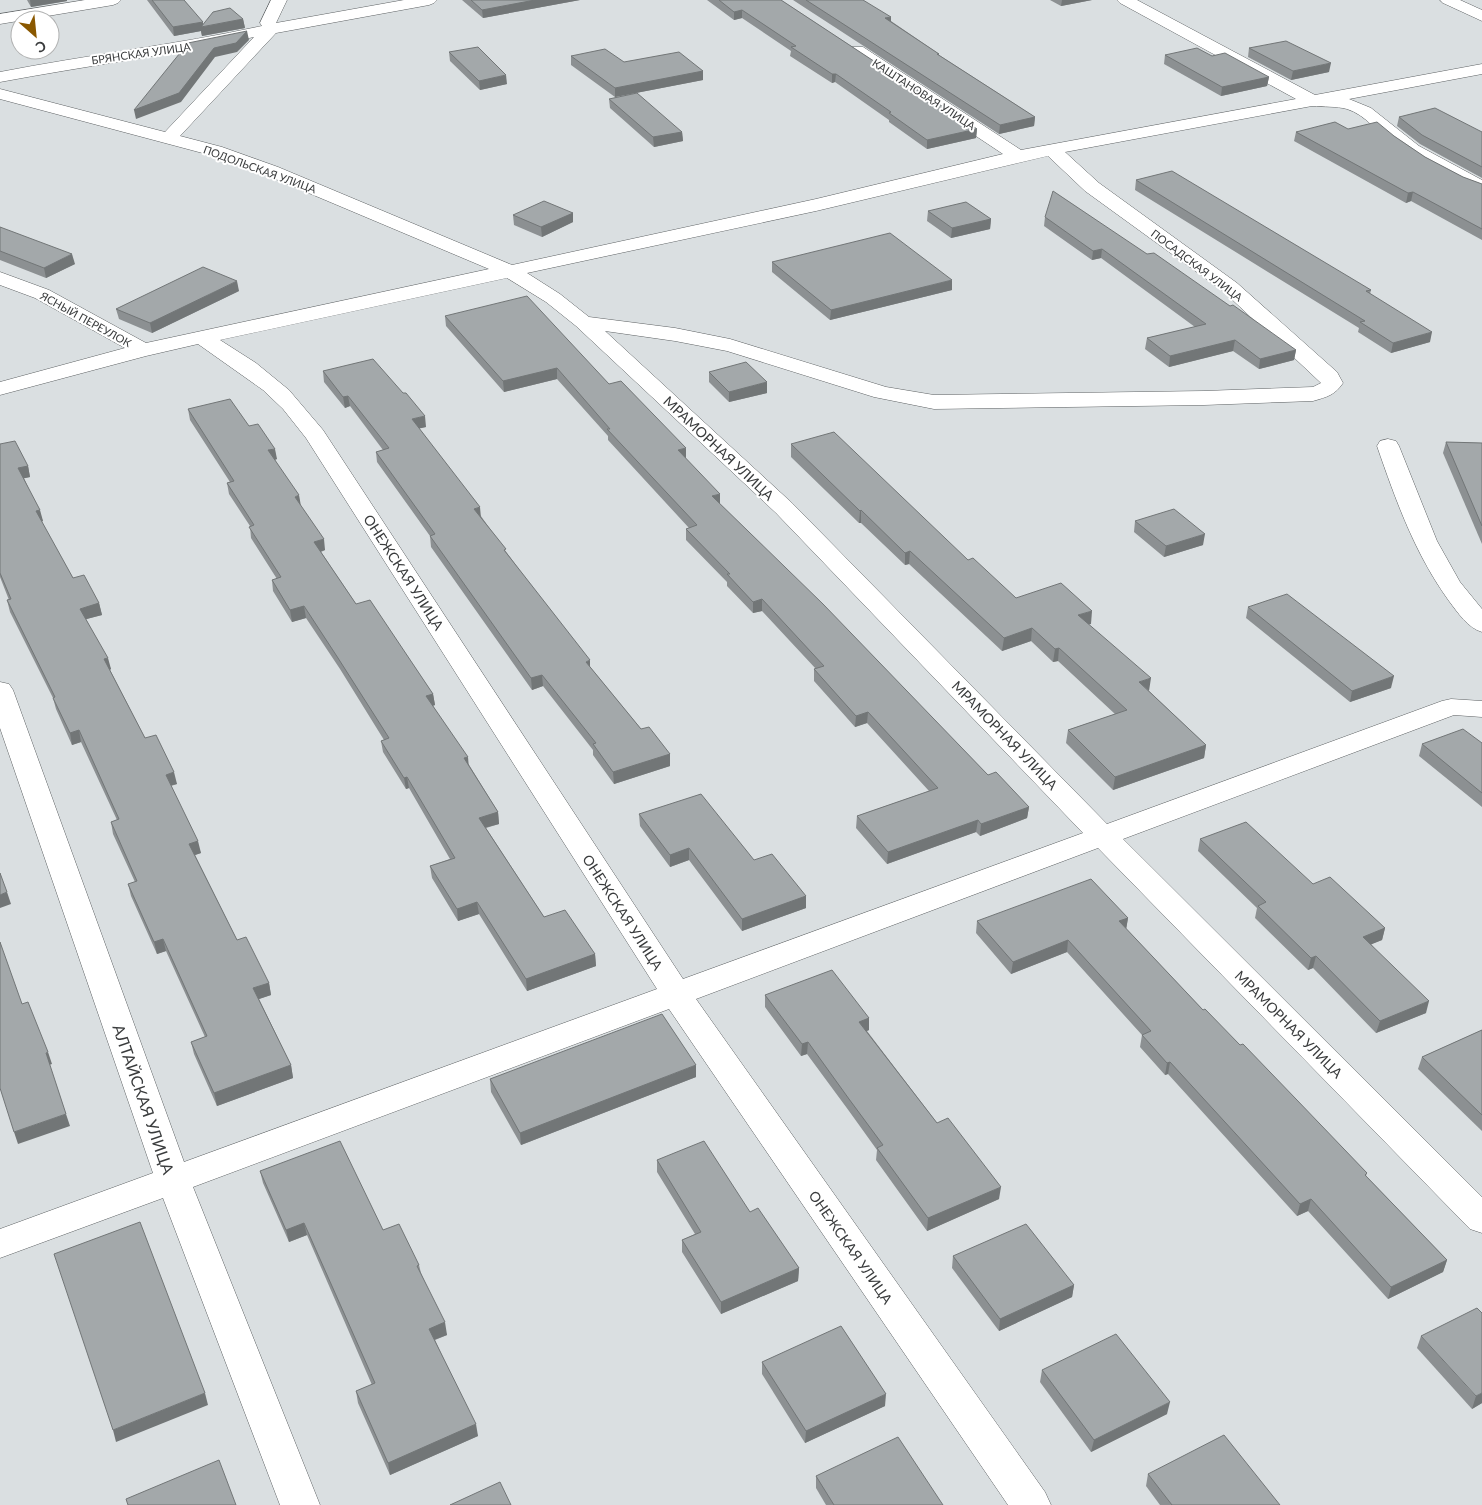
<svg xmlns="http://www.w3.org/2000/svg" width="1482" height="1505" viewBox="0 0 1482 1505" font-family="Lato,sans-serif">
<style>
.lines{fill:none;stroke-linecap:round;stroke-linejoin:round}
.street-casing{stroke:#5e6264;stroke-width:1}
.street{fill:#fff;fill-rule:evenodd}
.wall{fill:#8c9092}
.shaded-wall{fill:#727677}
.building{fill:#a3a8aa;stroke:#727677}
.labels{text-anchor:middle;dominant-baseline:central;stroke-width:4;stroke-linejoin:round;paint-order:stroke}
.far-street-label{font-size:11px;fill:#3a3c3d;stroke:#fff}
.street-label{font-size:14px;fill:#3a3c3d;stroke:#fff}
.near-street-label{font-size:16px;fill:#3a3c3d;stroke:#fff}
</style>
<rect width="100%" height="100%" fill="#dadfe1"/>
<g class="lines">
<g class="street-casing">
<g id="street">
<polygon points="85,0 121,0 118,3 113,5 0,24 0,14"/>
<path d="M271 0H287L276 23 404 0H437L434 3 429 5 276 33 180 136 222 147 278 167 512 265 816 199 1003 154 851 53 849 50 851 47H863L1021 150 1296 99 1120 3 1117 0H1137L1315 95 1482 64V74L1349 99 1371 108 1419 146 1482 180V193C1460 187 1412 159 1393 144 1378 133 1366 115 1347 109 1336 106 1324 107 1312 106L1065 152 1099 183 1237 283 1337 372 1343 383C1335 395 1327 397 1313 401L1204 405 934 409 874 397 727 351 675 341 605 331 792 503 1107 824 1442 701 1451 699 1482 701V717L1454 715 1123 839 1482 1197V1233L1470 1229 1098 848 696 999 1045 1492 1051 1505H1008L669 1009 193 1187 320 1505H280L163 1198 0 1258V1229L153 1173 0 728V682L9 684 13 690 184 1162 657 989 306 438 283 409 263 390 198 344 146 356 0 395V382L125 348 35 298 0 285V272L49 290 146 343 489 269 266 175 210 155 0 99V89L165 132 254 37C170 55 85 66 0 82V72C87 55 175 45 262 26L260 23ZM1048 156 1085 191 1223 291 1321 383 1313 387 1204 391 934 395 886 387 730 339 675 328 589 317 560 294 527 273 816 211ZM507 278 546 302 576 326 776 513 1083 833 683 979 323 430 289 390 256 363 220 340Z"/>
<polygon points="1440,0 1460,0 1482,10 1482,21 1443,3"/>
<path d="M1388 439 1396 441 1399 446 1437 541 1460 582 1482 609V632C1468 628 1458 613 1449 601 1415 554 1396 501 1377 446L1380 441Z"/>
</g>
</g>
<use href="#street" class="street"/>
</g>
<g class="wall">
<polygon points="27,0 67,0 67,1 31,7"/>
<polygon points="147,0 184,0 203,24 243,19 245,28 202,36 201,31 174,36"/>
<polygon points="462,0 580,0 483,18"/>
<polygon points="707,0 781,0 977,129 976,138 927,149 889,122 889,120 835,82 832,83 790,56 791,51 742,18 734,20"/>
<polygon points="793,0 863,0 891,21 939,54 939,55 1035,117 1034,126 999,134"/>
<polygon points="1050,0 1092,0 1061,6"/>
<polygon points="1249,48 1329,72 1291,80 1248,57"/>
<polygon points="449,52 507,84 480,90 450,61"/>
<polygon points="1165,55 1212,56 1269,77 1267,86 1221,96 1164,64"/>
<polygon points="571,56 703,71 703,80 615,97 571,65"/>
<polygon points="609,99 682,132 683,141 654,147 610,108"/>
<polygon points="1399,117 1482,132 1482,178 1420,144 1397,126"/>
<polygon points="1348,129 1394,136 1425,157 1463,177 1482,184 1482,240 1411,201 1406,203 1294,141 1296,132"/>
<polygon points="1136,180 1371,290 1370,294 1430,342 1391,353 1358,332 1359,328 1135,190"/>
<polygon points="928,211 991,219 990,229 951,238 927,221"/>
<polygon points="573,213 573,222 542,237 514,225 513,215"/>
<polygon points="1045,217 1147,254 1230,306 1296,350 1294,360 1259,369 1233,351 1169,367 1145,349 1147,338 1195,327 1101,258 1092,260 1044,226"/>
<polygon points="0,227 75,264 46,278 0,260"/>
<polygon points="772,262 952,290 830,320 772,272"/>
<polygon points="239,291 152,333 119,319 116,309"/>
<polygon points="445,316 609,384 686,459 720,504 988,775 1029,807 1027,818 980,836 976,832 887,864 856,828 857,816 929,791 867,723 855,727 814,681 814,669 816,669 762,611 753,613 727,586 727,582 686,540 686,529 689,528 608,440 608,436 557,379 504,392 446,326"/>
<polygon points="323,371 426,427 419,428 507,553 590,667 641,729 670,754 670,766 614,784 593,755 593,750 543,686 532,690 431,547 430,536 377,462 376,452 383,450 350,406 345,408 324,382"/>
<polygon points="709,372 767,393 729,402 709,382"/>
<polygon points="188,409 249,426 277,459 275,460 325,550 321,552 356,604 433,694 435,705 433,706 498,812 499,824 486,828 544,917 595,954 596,966 527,991 479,914 458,921 432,878 430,866 450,859 409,788 406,789 383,752 381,741 384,740 340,669 306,618 292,622 273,591 272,580 277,579 251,538 250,526 229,494 227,483 230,482 190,420"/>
<polygon points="1446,442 1482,443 1482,544 1443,453"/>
<polygon points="0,444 28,466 30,477 24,478 43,521 41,522 73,578 99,603 102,615 86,619 111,669 110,670 145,738 177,784 171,786 201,853 195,855 237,940 269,983 271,995 259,999 291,1065 293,1078 217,1106 194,1054 191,1042 205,1037 166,951 157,954 131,896 128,884 135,882 113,834 111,822 117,820 81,742 72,745 56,709 53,698 10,612 7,600 9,600 0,577"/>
<polygon points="791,444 968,560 1016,598 1091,624 1088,624 1149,691 1206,745 1204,758 1113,790 1066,743 1068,730 1115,714 1058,661 1053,662 1031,641 1002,651 909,564 905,565 861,523 859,523 791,457"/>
<polygon points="1135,521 1203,545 1164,557 1134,532"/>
<polygon points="1248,607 1391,688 1350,702 1246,618"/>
<polygon points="1482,743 1482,807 1419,756 1422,744"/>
<polygon points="639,814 754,860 806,896 806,908 742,931 689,860 670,867 640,826"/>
<polygon points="1200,839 1313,884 1385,928 1382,940 1371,944 1426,1013 1376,1033 1313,968 1308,970 1255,918 1257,908 1198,851"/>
<polygon points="1128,918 1126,929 1203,1010 1240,1045 1367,1173 1366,1176 1447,1260 1443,1272 1388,1299 1308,1211 1297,1216 1168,1074 1165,1075 1140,1047 1142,1035 1067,952 1011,974 976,933 977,921"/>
<polygon points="765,995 869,1018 869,1030 867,1031 937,1123 999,1199 927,1231 876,1160 877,1150 849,1111 807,1054 801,1056 765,1007"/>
<polygon points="1482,1030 1482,1131 1418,1069 1422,1057"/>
<polygon points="696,1077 521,1145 491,1092 490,1079"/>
<polygon points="657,1160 750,1212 799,1268 798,1281 721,1314 682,1252 682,1240 695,1234 657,1172"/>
<polygon points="260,1171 383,1230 419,1265 421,1273 447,1335 435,1340 478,1436 390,1475 358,1403 356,1391 372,1385 307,1235 289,1242 263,1183"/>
<polygon points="953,1256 1074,1285 1072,1297 999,1331 952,1268"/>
<polygon points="1421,1336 1482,1403 1472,1409 1417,1348"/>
<polygon points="762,1362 885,1406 805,1443 762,1374"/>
<polygon points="1042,1370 1167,1414 1091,1452 1040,1382"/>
<polygon points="1148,1474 1280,1505 1160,1505 1146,1486"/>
<polygon points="816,1476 943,1505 826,1505 816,1488"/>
</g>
<g class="shaded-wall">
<polygon points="30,0 67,0 67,1 31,7"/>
<polygon points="535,0 580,0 483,18 482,10"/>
<polygon points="1062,0 1092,0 1061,6"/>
<polygon points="742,10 742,18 734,20 734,12"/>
<polygon points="891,17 891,25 885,18"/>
<polygon points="243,19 245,28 202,36 201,31 174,36 173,27 203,22 203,27"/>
<polygon points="247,31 249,40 237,52 215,57 181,102 136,119 134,110 214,48"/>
<polygon points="1331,63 1329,72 1291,80 1293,71"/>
<polygon points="703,71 703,80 615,97 615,88"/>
<polygon points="832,74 836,74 835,82 832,83"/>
<polygon points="506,75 507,84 480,90 479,81"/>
<polygon points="1269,77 1267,86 1221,96 1222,87"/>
<polygon points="1035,117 1034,126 999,134 1000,125"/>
<polygon points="977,129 976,138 927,149 927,140"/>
<polygon points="682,132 683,141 654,147 653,137"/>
<polygon points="1413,192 1411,201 1406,203 1408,193"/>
<polygon points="573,213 573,222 542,237 541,227"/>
<polygon points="991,219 990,229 951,238 952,228"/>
<polygon points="1102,249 1101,258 1092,260 1093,251"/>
<polygon points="72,254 75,264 46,278 44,268"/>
<polygon points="952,280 952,290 830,320 831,310"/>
<polygon points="237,281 239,291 152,333 150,323"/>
<polygon points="1432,332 1430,342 1391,353 1393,343"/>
<polygon points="1235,340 1233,351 1169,367 1170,356"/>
<polygon points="1296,350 1294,360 1259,369 1260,359"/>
<polygon points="557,368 557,379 504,392 503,381"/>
<polygon points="767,382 767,393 729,402 729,392"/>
<polygon points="348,396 350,406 345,408 343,397"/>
<polygon points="425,416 426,427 413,430 412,419"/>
<polygon points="686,448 686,459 678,450"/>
<polygon points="275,449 277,459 270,461 268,450"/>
<polygon points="28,466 30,477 21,479 18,468"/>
<polygon points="720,494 720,505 712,496"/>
<polygon points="299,495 301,506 295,497"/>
<polygon points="480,507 481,518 474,509"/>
<polygon points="40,510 43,521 38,522 36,511"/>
<polygon points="861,510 861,523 859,523 860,511"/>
<polygon points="1205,534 1203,545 1164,557 1166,546"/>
<polygon points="324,539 325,550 316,553 314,542"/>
<polygon points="910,551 909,564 905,565 905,553"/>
<polygon points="762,599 762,611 753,613 753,602"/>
<polygon points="99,603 102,615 83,620 80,609"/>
<polygon points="304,606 306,618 292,622 290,610"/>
<polygon points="1092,611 1091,624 1076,628 1078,615"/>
<polygon points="1032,628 1031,641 1002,651 1004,638"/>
<polygon points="1059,648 1058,661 1053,662 1055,649"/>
<polygon points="108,658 111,669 107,671 104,659"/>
<polygon points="590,660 590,672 586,662"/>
<polygon points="542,675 543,686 532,690 531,678"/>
<polygon points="1394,676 1391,688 1350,702 1352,691"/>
<polygon points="1151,678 1149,691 1139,682"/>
<polygon points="433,694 435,705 427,707 426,696"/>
<polygon points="868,712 867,723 855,727 856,716"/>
<polygon points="79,730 81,742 72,745 70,733"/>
<polygon points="1206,745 1204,758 1113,790 1115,777"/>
<polygon points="670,754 670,766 614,784 613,772"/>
<polygon points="468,757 469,769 464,758"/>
<polygon points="174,772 177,784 168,786 166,775"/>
<polygon points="407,777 409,788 406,789 404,778"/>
<polygon points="1029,807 1027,818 980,836 981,824"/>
<polygon points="498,812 499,824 480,829 479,818"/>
<polygon points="978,820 976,832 887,864 888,852"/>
<polygon points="198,841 201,853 192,856 189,844"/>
<polygon points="689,848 689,860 670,867 670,855"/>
<polygon points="7,892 11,904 0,908 0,895"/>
<polygon points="806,896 806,908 742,931 742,919"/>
<polygon points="477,902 479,914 458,921 457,909"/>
<polygon points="1128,918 1126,930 1119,921"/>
<polygon points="1385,928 1382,940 1360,949 1363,937"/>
<polygon points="163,939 166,951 157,954 154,942"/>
<polygon points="1068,940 1067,952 1011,974 1013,962"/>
<polygon points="595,954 596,966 527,991 526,979"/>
<polygon points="1316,956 1313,968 1308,970 1311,958"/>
<polygon points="269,983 271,995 256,1000 253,988"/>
<polygon points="1429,1001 1426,1013 1376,1033 1380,1021"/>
<polygon points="869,1018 869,1030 859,1034 859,1022"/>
<polygon points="808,1042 807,1054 801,1056 802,1044"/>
<polygon points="48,1052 52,1064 49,1065 46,1053"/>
<polygon points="1170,1062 1168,1074 1165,1075 1167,1063"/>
<polygon points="291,1065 293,1078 217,1106 214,1093"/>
<polygon points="696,1065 696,1077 521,1145 520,1133"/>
<polygon points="66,1114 70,1126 18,1144 14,1132"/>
<polygon points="1001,1187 999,1199 927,1231 928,1218"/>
<polygon points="1311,1199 1308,1211 1297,1216 1300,1204"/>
<polygon points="304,1223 307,1235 289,1242 286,1230"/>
<polygon points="1447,1260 1443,1272 1388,1299 1391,1287"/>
<polygon points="799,1268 798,1281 721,1314 721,1302"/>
<polygon points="1074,1285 1072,1297 999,1331 1000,1319"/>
<polygon points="445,1322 447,1335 431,1341 429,1329"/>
<polygon points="205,1393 208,1405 116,1442 113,1430"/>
<polygon points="1482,1393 1482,1403 1472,1409 1476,1396"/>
<polygon points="886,1394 885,1406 805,1443 806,1431"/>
<polygon points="1170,1402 1167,1414 1091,1452 1094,1440"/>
<polygon points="476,1424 478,1436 390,1475 388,1463"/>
</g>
<g class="building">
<polygon points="152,0 184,0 203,22 173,27"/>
<polygon points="471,0 535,0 482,10"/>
<polygon points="719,0 781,0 977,129 927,140 889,113 891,112 836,74 832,74 791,47 796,46 742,10 734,12"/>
<polygon points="806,0 863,0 891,17 885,18 939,54 937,54 1035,117 1000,125"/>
<polygon points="230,8 243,19 201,27 213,12"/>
<polygon points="247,31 236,43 214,48 179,93 134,110 188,43"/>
<polygon points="1286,41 1331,63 1293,71 1249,48"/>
<polygon points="478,47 506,75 479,81 449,52"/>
<polygon points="1197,48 1212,56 1225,53 1269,77 1222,87 1165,55"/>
<polygon points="605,49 624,62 679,52 703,71 615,88 571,56"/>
<polygon points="637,93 682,132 653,137 609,99"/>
<polygon points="1435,108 1482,132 1482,167 1422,135 1399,117"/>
<polygon points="1335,122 1348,129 1377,122 1394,136 1425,157 1463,177 1482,184 1482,229 1413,192 1408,193 1296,132"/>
<polygon points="1172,171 1371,290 1366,291 1432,332 1393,343 1360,322 1365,321 1136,180"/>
<polygon points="1053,191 1147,254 1154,253 1230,306 1233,305 1296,350 1260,359 1235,340 1170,356 1147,338 1206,324 1102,249 1093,251 1045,217"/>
<polygon points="544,201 573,213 541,227 513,215"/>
<polygon points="966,202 991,219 952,228 928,211"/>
<polygon points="0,227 72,254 44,268 0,251"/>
<polygon points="890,233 952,280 831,310 772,262"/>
<polygon points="203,267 237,281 150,323 116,309"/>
<polygon points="527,296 609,384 621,381 686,448 678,450 720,494 712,496 823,604 988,775 996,772 1029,807 981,824 978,820 888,852 857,816 938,788 868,712 856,716 814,669 824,666 762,599 753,602 727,574 730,574 686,529 697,525 607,429 610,429 557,368 503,381 445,316"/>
<polygon points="373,359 403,393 406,393 425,416 412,419 480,507 474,509 506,549 504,550 590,660 586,662 641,729 649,727 670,754 613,772 593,744 596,743 542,675 531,678 430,536 435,534 376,452 389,448 348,396 343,397 323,371"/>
<polygon points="746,362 767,382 729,392 709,372"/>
<polygon points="230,399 249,426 258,424 275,449 268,450 299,495 295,497 324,539 314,542 356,604 370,600 433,694 426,696 468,757 464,758 498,812 479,818 544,917 565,910 595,954 526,979 477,902 457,909 430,866 455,858 407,777 404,778 381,741 389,738 338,658 304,606 290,610 272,580 281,577 249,527 254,525 227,483 234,481 188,409"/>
<polygon points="834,432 968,560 973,558 1016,598 1061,583 1092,611 1078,615 1151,678 1139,682 1206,745 1115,777 1068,730 1127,710 1059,648 1055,649 1032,628 1004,638 910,551 905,553 861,510 860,511 791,444"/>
<polygon points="15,441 28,466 18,468 40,510 36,511 73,578 84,575 99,603 80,609 108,658 104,659 145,738 156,735 174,772 166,775 198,841 189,844 237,940 246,937 269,983 253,988 291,1065 214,1093 191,1042 207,1036 163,939 154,942 128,884 137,881 111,822 119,819 79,730 70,733 53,698 55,697 7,600 11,599 0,573 0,444"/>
<polygon points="1446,442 1482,443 1482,526"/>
<polygon points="1174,509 1205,534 1166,546 1135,521"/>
<polygon points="1287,594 1394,676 1352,691 1248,607"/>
<polygon points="1463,729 1482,743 1482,793 1422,744"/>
<polygon points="701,794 754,860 772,854 806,896 742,919 689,848 670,855 639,814"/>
<polygon points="1246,822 1313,884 1330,877 1385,928 1363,937 1429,1001 1380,1021 1316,956 1311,958 1258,906 1266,902 1200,839"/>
<polygon points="0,873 7,892 0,895"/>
<polygon points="1091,879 1128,918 1119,921 1203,1010 1205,1009 1240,1045 1243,1044 1296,1099 1367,1173 1365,1175 1447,1260 1391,1287 1311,1199 1300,1204 1170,1062 1167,1063 1142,1035 1151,1031 1068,940 1013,962 977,921"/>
<polygon points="0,942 22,1004 28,1002 48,1052 46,1053 66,1114 14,1132 0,1088"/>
<polygon points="832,970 869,1018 859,1022 937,1123 948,1118 1001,1187 928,1218 877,1148 883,1145 849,1099 808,1042 802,1044 765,995"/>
<polygon points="662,1014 696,1065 520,1133 490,1079"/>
<polygon points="1482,1030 1482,1115 1422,1057"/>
<polygon points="340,1141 383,1230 399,1224 419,1265 417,1266 445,1322 429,1329 476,1424 388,1463 356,1391 375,1383 304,1223 286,1230 260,1171"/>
<polygon points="704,1141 750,1212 758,1208 799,1268 721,1302 682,1240 701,1232 657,1160"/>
<polygon points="140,1222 205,1393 113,1430 54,1254"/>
<polygon points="1026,1224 1074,1285 1000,1319 953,1256"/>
<polygon points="1477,1308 1482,1313 1482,1393 1476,1396 1421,1336"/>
<polygon points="841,1326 886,1394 806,1431 762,1362"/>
<polygon points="1116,1334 1170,1402 1094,1440 1042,1370"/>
<polygon points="1224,1435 1280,1505 1172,1505 1148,1474"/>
<polygon points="898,1437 943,1505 834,1505 816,1476"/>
<polygon points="219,1460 236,1505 128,1505 126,1499"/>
<polygon points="500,1482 511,1505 450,1505"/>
</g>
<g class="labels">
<g class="far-street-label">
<text transform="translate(141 53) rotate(-8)">БРЯНСКАЯ УЛИЦА</text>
<text transform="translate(924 94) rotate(33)">КАШТАНОВАЯ УЛИЦА</text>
<text transform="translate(260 169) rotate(20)">ПОДОЛЬСКАЯ УЛИЦА</text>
<text transform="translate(1197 265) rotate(37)">ПОСАДСКАЯ УЛИЦА</text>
<text transform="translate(86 319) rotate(29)">ЯСНЫЙ ПЕРЕУЛОК</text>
</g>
<g class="street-label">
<text transform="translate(719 448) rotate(43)">МРАМОРНАЯ УЛИЦА</text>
<text transform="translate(404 572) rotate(57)">ОНЕЖСКАЯ УЛИЦА</text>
<text transform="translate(1005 735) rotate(46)">МРАМОРНАЯ УЛИЦА</text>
<text transform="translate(623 912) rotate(57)">ОНЕЖСКАЯ УЛИЦА</text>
<text transform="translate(1289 1024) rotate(45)">МРАМОРНАЯ УЛИЦА</text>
<text transform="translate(851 1247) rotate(55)">ОНЕЖСКАЯ УЛИЦА</text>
</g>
<g class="near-street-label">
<text transform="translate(144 1099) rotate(71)">АЛТАЙСКАЯ УЛИЦА</text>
</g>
</g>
<g transform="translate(35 35) rotate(153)"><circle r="24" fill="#ffffff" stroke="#b0b1b1"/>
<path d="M0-4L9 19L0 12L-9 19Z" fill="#8a5800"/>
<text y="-8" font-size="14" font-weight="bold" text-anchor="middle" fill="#3a3c3d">С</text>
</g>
</svg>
